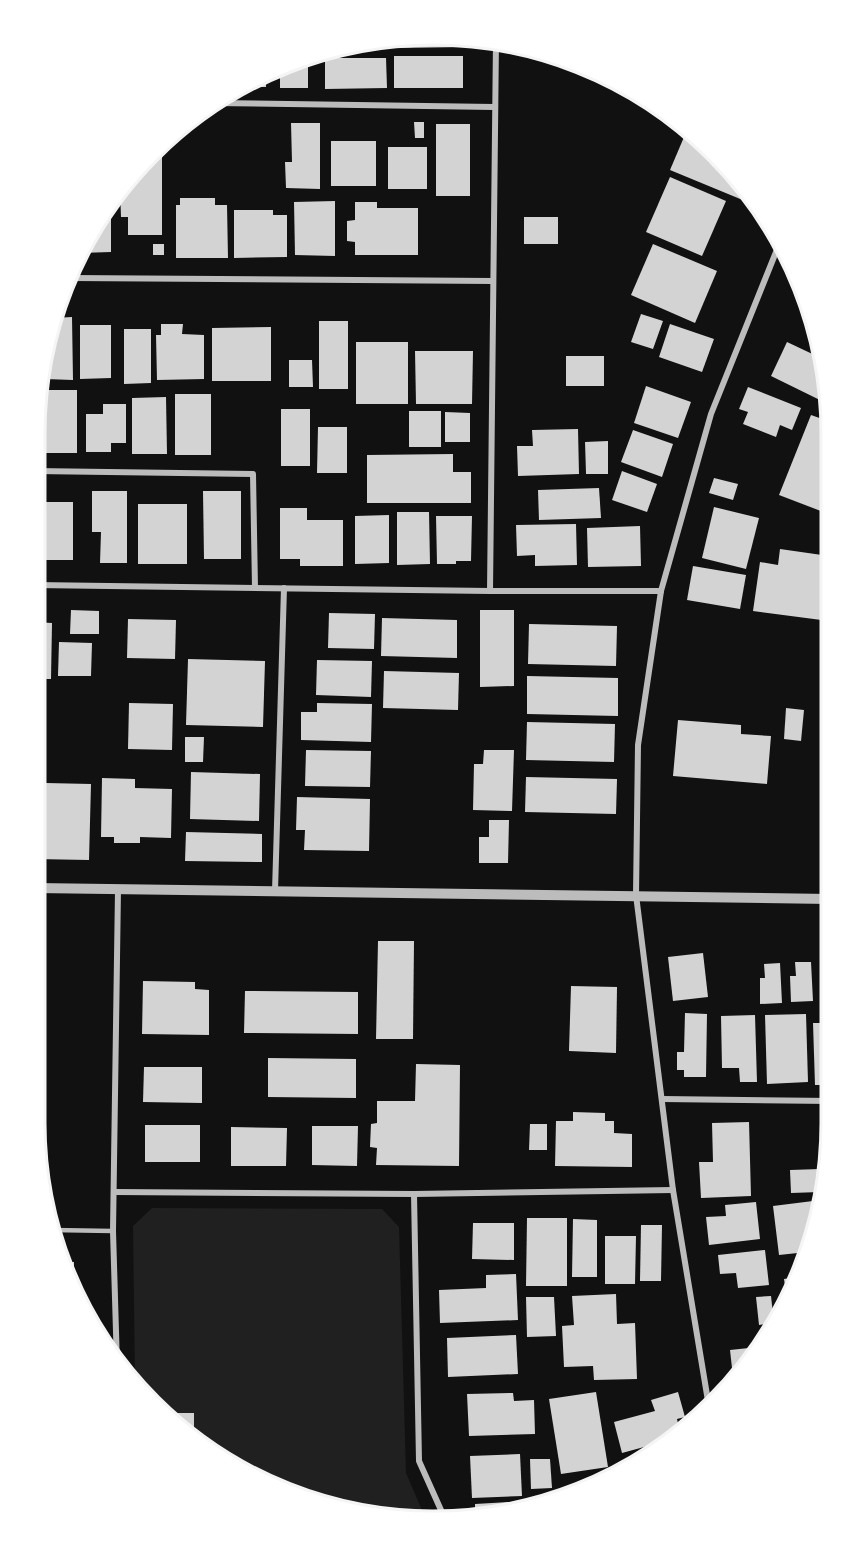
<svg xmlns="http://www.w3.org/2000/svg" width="866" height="1556" viewBox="0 0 866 1556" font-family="Poppins,sans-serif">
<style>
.green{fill:#202020}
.building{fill:#d3d3d3}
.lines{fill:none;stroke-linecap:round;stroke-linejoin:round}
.service{stroke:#bcbcbc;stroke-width:4.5}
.minor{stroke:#bcbcbc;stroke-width:6}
.tertiary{stroke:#bcbcbc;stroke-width:10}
.rim{fill:none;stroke:#f5f5f5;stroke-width:3}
</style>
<rect width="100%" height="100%" fill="#111"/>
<polygon class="green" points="152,1208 382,1209 399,1227 406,1473 425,1517 330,1508 211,1454 135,1382 133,1226"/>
<g class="building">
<polygon points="407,35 465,37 465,47 398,48 398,37"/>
<polygon points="383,39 383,48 338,48 338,47"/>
<polygon points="308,56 308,88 280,88 280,67"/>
<rect x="394" y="56" width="69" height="32"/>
<polygon points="325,58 386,58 387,88 325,89"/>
<polygon points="266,72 266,87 245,87 245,83"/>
<polygon points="414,122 424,122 424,138 415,138"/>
<polygon points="291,123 320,123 320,189 286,188 285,162 292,162"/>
<rect x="436" y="124" width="34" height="72"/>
<polygon points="687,130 715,151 762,208 670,170"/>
<rect x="331" y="141" width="45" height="45"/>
<rect x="388" y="147" width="39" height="42"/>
<polygon points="149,156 162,156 162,235 128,235 128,217 121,217 120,189 134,170"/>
<polygon points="670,177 726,201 702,256 646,232"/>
<polygon points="180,198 215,198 215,205 227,205 228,258 176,258 176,205 180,205"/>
<polygon points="335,201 335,256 295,255 294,202"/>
<polygon points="355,202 377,202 377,208 418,208 418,255 355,255 355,242 347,241 347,221 355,220"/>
<polygon points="234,210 273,210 273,215 287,215 287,257 234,258"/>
<polygon points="101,215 111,215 111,252 80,253 88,233"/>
<rect x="524" y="217" width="34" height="27"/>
<rect x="153" y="244" width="11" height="11"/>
<polygon points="653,244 717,271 695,323 631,295"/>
<polygon points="809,302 810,305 815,324 802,318"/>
<polygon points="641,314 663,321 653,349 631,342"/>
<polygon points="72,317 73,380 45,379 45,370 42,370 44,356 46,356 48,330 53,318"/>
<rect x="319" y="321" width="29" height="68"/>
<polygon points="161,324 183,324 182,334 204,335 204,379 157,380 156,335 161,335"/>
<polygon points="670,324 714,339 702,372 659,357"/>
<polygon points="80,325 111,325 111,378 80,379"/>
<polygon points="271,327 271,381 212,381 212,328"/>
<polygon points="124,329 151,329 151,383 124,384"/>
<rect x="356" y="342" width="52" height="62"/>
<polygon points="787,342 823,359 828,381 828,399 826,403 771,376"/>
<polygon points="415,351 473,351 472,404 416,404"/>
<rect x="566" y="356" width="38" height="30"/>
<polygon points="289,360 312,360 313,387 289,387"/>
<polygon points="646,386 691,402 678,438 634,423"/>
<polygon points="748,387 801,408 792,430 780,425 776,437 743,424 748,412 739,409"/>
<rect x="45" y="390" width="32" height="63"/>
<polygon points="38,394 39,450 35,450 35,407"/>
<rect x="175" y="394" width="36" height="61"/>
<polygon points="166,397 167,454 132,454 132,398"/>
<polygon points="103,404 126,404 126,443 111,443 111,452 86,452 86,414 103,414"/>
<rect x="281" y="409" width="29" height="57"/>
<rect x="409" y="411" width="32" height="36"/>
<polygon points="445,412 470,413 470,442 445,442"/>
<polygon points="811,415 828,421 829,506 826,513 779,495"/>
<polygon points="318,427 347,427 347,473 317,473"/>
<polygon points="578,429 579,474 518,476 517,446 533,446 532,430"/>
<polygon points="633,430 673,444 662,477 621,462"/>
<polygon points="608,441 608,474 586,474 585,442"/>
<polygon points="453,454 453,472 471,472 471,503 367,503 367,455"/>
<polygon points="622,471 657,484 647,512 612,500"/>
<polygon points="714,478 738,484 733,500 709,493"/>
<polygon points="599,488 601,518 539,520 538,490"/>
<polygon points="92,491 127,491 127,563 100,563 101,532 92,532"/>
<polygon points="203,491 241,491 241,559 204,559"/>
<rect x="44" y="502" width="29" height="58"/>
<rect x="138" y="504" width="49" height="60"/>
<polygon points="714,507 759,518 746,569 702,558"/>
<polygon points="280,508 307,508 307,520 343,520 343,566 300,566 300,559 280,559"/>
<polygon points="397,512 429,512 430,564 397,565"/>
<polygon points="389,515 389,563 355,564 355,516"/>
<polygon points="436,516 472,516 471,561 456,561 456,564 437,564"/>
<polygon points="576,524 577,565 535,566 535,555 517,556 516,525"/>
<polygon points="640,526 641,566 588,567 587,528"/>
<polygon points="780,549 829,556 829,621 753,611 760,562 778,565"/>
<polygon points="693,566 746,575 740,609 687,600"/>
<polygon points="71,610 99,611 99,634 70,634"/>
<polygon points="480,610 514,610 514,686 480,687"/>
<polygon points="329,613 375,614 374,649 328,648"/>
<polygon points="382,618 457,620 457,658 381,656"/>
<polygon points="128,619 176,620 175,659 127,658"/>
<polygon points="35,622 52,623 51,679 35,679"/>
<polygon points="529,624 617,626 616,666 528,664"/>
<polygon points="59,642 92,643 91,676 58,676"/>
<polygon points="188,659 265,661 263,727 186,725"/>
<polygon points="317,660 372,661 371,697 316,695"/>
<polygon points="384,671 459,673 458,710 383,708"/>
<polygon points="527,676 618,678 618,716 527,714"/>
<polygon points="129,703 173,704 172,750 128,749"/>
<polygon points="317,703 372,704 371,742 301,740 301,712 317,712"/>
<polygon points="786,708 804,710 801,741 784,739"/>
<polygon points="678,720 741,725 741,734 771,736 767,784 673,776"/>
<polygon points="527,722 615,724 614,762 526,760"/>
<polygon points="185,737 204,737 203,762 185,762"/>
<polygon points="306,750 371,751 370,787 305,786"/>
<polygon points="484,750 514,750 512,811 473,810 474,764 483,764"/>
<polygon points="191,772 260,774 259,821 190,819"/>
<polygon points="526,777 617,779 616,814 525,812"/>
<polygon points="102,778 135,779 135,788 172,789 171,838 140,837 140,843 114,843 114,837 101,837"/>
<polygon points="46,783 91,784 89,860 35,859 35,799 46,799"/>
<polygon points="297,797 370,799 369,851 304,850 305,830 296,830"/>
<polygon points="489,820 509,820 508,863 479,863 479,837 489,837"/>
<polygon points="186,832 262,834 262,862 185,861"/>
<polygon points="378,941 414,941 413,1039 376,1039"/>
<polygon points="703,953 708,997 673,1001 668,957"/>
<polygon points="795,962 811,962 813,1001 791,1002 790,976 796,976"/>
<polygon points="830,962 830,1000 824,1000 822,963"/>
<polygon points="780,963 782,1003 760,1004 760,978 765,978 764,964"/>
<polygon points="143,981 195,982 195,989 209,990 209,1035 142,1034"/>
<polygon points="571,986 617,987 616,1053 569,1051"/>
<polygon points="245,991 358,992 358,1034 244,1033"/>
<polygon points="685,1013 707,1014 706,1077 684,1077 684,1070 677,1070 677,1052 684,1052"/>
<polygon points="806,1014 808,1082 767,1084 765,1015"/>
<polygon points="755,1015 757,1082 740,1082 739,1068 722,1068 721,1016"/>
<polygon points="813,1023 830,1023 830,1085 815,1085"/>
<polygon points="268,1058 356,1059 356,1098 268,1097"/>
<polygon points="416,1064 460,1065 459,1166 376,1165 377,1148 370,1147 371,1124 377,1123 377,1101 415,1101"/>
<polygon points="144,1067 202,1067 202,1103 143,1102"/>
<polygon points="573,1112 605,1113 605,1121 614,1121 614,1133 632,1134 632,1167 555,1166 556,1121 573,1121"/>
<polygon points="749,1122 751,1196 701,1198 699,1162 713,1162 712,1123"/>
<polygon points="530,1124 547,1124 547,1150 529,1150"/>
<rect x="145" y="1125" width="55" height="37"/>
<polygon points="312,1126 358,1126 357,1166 312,1165"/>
<polygon points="231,1127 287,1128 286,1166 231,1166"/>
<polygon points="820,1169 820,1192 791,1193 790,1170"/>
<polygon points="813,1201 814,1216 820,1216 818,1226 807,1252 779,1255 773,1206"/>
<polygon points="756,1202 760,1239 709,1245 706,1217 726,1216 725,1205"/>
<polygon points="527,1218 567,1218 567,1286 526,1286"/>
<polygon points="573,1219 597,1220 597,1277 572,1277"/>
<polygon points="473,1223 514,1223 514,1260 472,1259"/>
<polygon points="641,1225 662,1225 661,1281 640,1281"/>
<polygon points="605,1236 636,1236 635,1284 605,1284"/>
<polygon points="765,1250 769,1285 738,1288 736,1273 720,1274 718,1255"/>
<polygon points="61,1262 74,1262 74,1286 69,1277"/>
<polygon points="516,1274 518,1320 440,1323 439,1290 486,1288 486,1275"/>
<polygon points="797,1277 787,1301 784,1279"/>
<polygon points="616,1294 617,1324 635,1323 637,1379 594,1380 593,1366 564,1367 562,1326 574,1325 572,1296"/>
<polygon points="771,1296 774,1323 759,1325 756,1297"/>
<polygon points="526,1297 554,1297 556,1336 527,1337"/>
<polygon points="516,1335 518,1374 448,1377 447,1338"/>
<polygon points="758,1347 740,1369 733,1377 730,1350"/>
<polygon points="596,1392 608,1467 561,1474 549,1399"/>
<polygon points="678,1392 685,1417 677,1419 680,1432 666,1441 622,1453 614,1422 655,1411 651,1400"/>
<polygon points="513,1393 514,1401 534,1400 535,1434 469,1436 467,1394"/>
<polygon points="167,1413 194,1413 194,1438"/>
<polygon points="520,1454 522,1496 472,1498 470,1456"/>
<polygon points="530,1459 550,1459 552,1488 531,1489"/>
<polygon points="509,1502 509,1509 475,1517 475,1504"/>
</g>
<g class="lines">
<polyline class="service" points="52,1230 113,1231"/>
<g class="minor">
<polyline points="212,103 494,107"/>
<polyline points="70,278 493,281"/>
<polyline points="35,471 253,474 255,588"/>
<polyline points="35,585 490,591 661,591"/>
<polyline points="490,591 496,40"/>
<polyline points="275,891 284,588"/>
<polyline points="662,1099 831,1101"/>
<polyline points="114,1192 414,1194 673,1190"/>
<polyline points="414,1194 419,1461 445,1519"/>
<polyline points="117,1365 113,1231 118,890"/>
<polyline points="709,1407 673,1190 636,895 638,745 661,591 711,414 780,242"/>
</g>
<polyline class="tertiary" points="35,888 830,899"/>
</g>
<path d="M0 0H866V1556H0ZM433 45H433A388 388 0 0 1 821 433V1123A388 388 0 0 1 433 1511H433A388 388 0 0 1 45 1123V433A388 388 0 0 1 433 45Z" fill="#fff" fill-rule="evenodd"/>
<path class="rim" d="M433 45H433A388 388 0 0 1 821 433V1123A388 388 0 0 1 433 1511H433A388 388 0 0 1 45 1123V433A388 388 0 0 1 433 45Z"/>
</svg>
